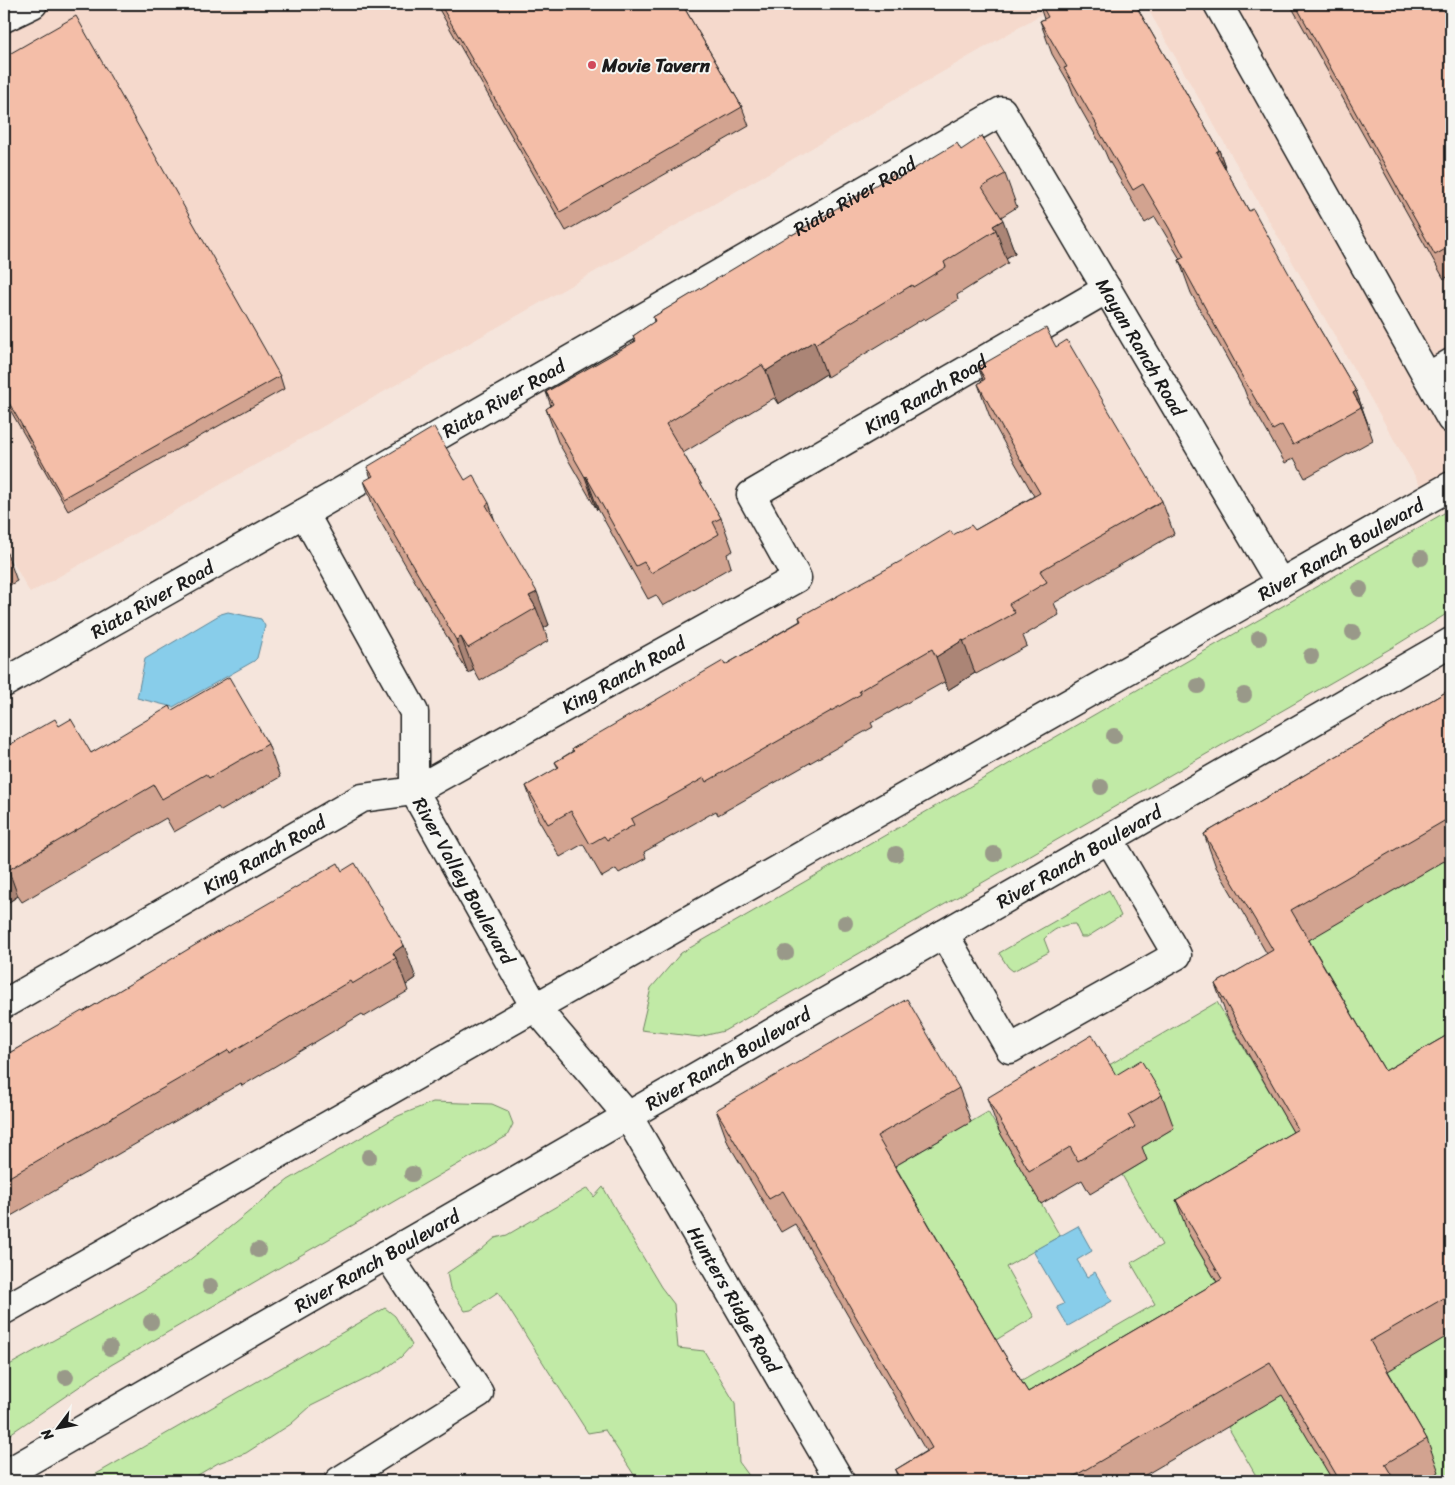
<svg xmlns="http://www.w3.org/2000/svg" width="1455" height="1485" viewBox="0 0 1455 1485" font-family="Sriracha,sans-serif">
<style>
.built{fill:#f5d9cc}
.green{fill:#c1eaa6;stroke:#6e8361}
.water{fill:#88cdea;stroke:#5d8698}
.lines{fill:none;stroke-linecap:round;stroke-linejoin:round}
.minor-casing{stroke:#1c1c1c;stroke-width:31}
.minor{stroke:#f6f6f2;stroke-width:28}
.tree{fill:#999989}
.wall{fill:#d2a390;stroke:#1c1c1c}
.shaded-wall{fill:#ab8576;stroke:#1c1c1c}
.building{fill:#f4bea8;stroke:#1c1c1c}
.poi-dot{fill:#d1495b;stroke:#f6f6f2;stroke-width:2}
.labels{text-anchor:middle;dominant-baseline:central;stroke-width:4;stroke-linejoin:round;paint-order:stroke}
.poi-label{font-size:19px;font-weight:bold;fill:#1c1c1c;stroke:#f6f6f2;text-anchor:start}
.street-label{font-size:19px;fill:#1c1c1c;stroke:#f6f6f2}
</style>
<rect width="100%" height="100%" fill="#f5e5dc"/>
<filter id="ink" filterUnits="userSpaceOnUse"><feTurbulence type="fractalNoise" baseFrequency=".02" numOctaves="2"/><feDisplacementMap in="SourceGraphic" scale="10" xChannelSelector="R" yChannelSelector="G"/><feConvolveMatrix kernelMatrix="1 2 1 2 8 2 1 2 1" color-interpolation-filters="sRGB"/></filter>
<g filter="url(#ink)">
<g class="built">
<polygon points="4,4 1059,4 786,163 30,593 4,546"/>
<polygon points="1145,4 1451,4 1451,486 1428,499"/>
</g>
<g class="green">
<polygon points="1451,509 1451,611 1448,613 1393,647 724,1031 699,1037 641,1030 651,988 681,953"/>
<polygon points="1451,857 1451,1073 1398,1104 1304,942"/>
<path d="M1109 890 1121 916 1087 937H1081L1075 924C1063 924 1052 930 1044 939L1049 952 1013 971 1008 967 999 953Z"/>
<polygon points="1217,1002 1339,1210 1451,1334 1451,1481 1424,1481 1188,1233 1333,1481 1259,1481 1228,1427 1246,1416 1025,1402 1015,1385 1155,1304 1131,1263 1162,1245 1122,1175 1147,1160 1140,1148 1174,1128 1128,1108 1104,1068"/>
<polygon points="433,1102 492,1104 508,1111 513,1124 507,1136 111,1365 4,1438 4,1368 143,1290 187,1262 288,1180 398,1116"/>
<polygon points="988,1112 1060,1236 1006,1267 1034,1317 991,1343 890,1169"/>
<polygon points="603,1187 637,1247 661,1287 674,1304 678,1348 704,1351 735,1403 739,1462 753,1481 652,1481 648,1475 638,1481 605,1430 588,1433 498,1292 471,1310 465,1311 450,1288 447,1273 481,1250 495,1238 507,1235 588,1188 594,1197"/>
<polygon points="385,1308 395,1316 412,1345 401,1357 382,1371 311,1406 291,1424 246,1453 218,1463 188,1481 84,1481"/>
</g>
<g class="water">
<polygon points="228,612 261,619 265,626 257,658 254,661 173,707 137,698 145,659 221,614"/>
<polygon points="1078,1226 1092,1251 1077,1260 1087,1277 1095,1272 1112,1301 1068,1326 1057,1307 1064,1304 1033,1251"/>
</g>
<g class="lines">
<g class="minor-casing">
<g id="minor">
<polyline points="1218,4 1451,419"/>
<polyline points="4,18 33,4"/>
<polyline points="1428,377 1451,363"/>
<path id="s1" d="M304 513 414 712V791L535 1007 628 1116 840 1481"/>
<path id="s2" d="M4 683 304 513 1002 111 1280 583"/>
<polyline points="944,934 1010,1049 1177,955 1109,839"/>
<path id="s3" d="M4 1004 362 798 414 791 797 578 751 495 1107 289"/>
<path id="s4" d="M4 1310 1451 486"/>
<path id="s5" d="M4 1475 1451 642"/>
<polyline points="339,1481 479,1393 387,1254"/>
</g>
</g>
<use href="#minor" class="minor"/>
</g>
<g class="tree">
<circle cx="1421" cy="558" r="8"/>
<circle cx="1360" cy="589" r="8"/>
<circle cx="1353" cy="632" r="8"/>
<circle cx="1259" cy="638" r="8"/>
<circle cx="1311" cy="656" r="8"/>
<circle cx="1198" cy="686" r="8"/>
<circle cx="1244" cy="695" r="8"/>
<circle cx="1114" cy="736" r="8"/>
<circle cx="1101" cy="787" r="8"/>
<circle cx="896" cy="854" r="8"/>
<circle cx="994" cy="854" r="8"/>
<circle cx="845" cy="923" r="8"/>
<circle cx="786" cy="953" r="8"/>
<circle cx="369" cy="1157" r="8"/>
<circle cx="412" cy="1174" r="8"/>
<circle cx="258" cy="1250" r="8"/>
<circle cx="210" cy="1286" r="8"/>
<circle cx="151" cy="1322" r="8"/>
<circle cx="110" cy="1348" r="8"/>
<circle cx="66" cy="1377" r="8"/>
</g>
<g class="wall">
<polygon points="436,4 682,4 742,107 749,126 566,231"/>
<polygon points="1039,4 1135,4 1219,150 1226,170 1249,211 1306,306 1356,391 1373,440 1305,478 1294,458 1285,463 1247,397 1244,389 1191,293 1179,260 1180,259 1155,217 1145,223 1108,159 1105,152 1076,101 1070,85 1052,54 1040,21 1044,19"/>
<polygon points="1290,4 1451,4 1451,275 1444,279"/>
<polygon points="4,57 280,376 284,389 68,511 4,399"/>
<polygon points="961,150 1005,174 1017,207 1001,217 1015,253 1006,258 1008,263 957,295 958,300 925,320 924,318 827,377 826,374 778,404 774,398 683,453 721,518 733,551 727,554 731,567 663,606 656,595 648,599 598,509 597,510 558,442 546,409 551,406 546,392 635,342 633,336 654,322 653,317 792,235 897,179"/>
<polygon points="1056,347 1162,501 1174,534 1054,603 1059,615 1023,636 1027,646 976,674 975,673 948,690 944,682 871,723 873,727 718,815 716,811 644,852 646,858 619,873 616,869 602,877 583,844 560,857 538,819 526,786 558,768 555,762 573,751 572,749 725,665 800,621 799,617 953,535 975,530 1034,496 1014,461 990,417 978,384 983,380 978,367"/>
<polygon points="367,467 465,480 489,503 495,521 549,625 544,628 548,641 480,681 474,670 468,673 376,514 364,481 371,478"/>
<polygon points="4,545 17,581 6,587 8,593 4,596"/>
<polygon points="1451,689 1451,857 1309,940 1385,1071 1451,1033 1451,1334 1388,1371 1427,1439 1439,1472 1424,1481 1333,1481 1282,1395 1135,1481 899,1481 895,1470 926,1451 795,1224 781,1232 728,1143 716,1110 959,1088 971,1122 895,1166 1003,1352 1028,1392 1217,1282 1188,1233 1176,1200 1293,1132 1227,1017 1215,984 1267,954 1216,867 1204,834"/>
<polygon points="172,710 268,744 280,777 221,811 218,807 174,832 166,818 22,902 18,896 6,904 4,901 4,748 59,726 91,753"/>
<polygon points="342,871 416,978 406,985 408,991 364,1017 362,1014 242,1086 241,1083 4,1220 4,1056 83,1012 217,933"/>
<polygon points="1116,1075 1162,1095 1174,1128 1142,1147 1147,1160 1090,1194 1082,1180 1041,1204 999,1131 987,1098"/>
</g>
<g class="shaded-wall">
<polygon points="1219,150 1231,183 1216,152"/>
<polygon points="1003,220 1015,253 1006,258 996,230 993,226"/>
<polygon points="814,341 826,374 778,404 766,371"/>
<polygon points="1356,391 1368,424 1361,407 1353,393"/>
<polygon points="586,476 598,509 597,510 585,477"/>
<polygon points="537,592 549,625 544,628 536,608 529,596"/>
<polygon points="461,637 474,670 468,673 456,640"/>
<polygon points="963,640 975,673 948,690 936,657"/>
<polygon points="6,863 18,896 6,904 4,899 4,865"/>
<polygon points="404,945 416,978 406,985 396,958 393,953"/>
</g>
<g class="building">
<polygon points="440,4 682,4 742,107 560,212"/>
<polygon points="1041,4 1135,4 1219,150 1216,152 1249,211 1253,209 1303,299 1302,299 1356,391 1353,393 1361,407 1293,445 1282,425 1273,430 1235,364 1236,364 1179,260 1184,257 1169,228 1143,184 1133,190 1096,126 1097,125 1064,68 1067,67 1040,21 1048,17"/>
<polygon points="1295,4 1451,4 1451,246 1435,255"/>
<polygon points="76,16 280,376 63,498 4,394 4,57"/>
<polygon points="982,136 1005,174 982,187 1003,220 993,226 996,230 944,262 946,267 913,287 912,285 815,344 814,341 766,371 762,365 666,424 721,518 713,522 719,534 651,573 644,562 636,566 586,476 585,477 546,409 553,404 546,392 636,341 633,336 655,321 653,317 791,234 792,235 894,174 897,179 957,143 961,150"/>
<polygon points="1046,328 1056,347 1067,340 1162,501 1040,571 1047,582 1009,604 1015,613 964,641 963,640 936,657 932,649 859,691 861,694 706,782 704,778 631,819 634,825 607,840 604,836 590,844 571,811 548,824 526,786 559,767 555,762 574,751 572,749 723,661 725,665 801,621 799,617 901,561 951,531 953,535 971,525 975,530 1040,493 1002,428 978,384 985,379 978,367"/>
<polygon points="434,427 465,480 473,475 489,503 486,505 537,592 529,596 536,608 468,648 461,637 456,640 364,481 373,476 367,467"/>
<polygon points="229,677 268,744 209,778 206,774 162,799 154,785 10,869 6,863 4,865 4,748 55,719 59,726 71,719 91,753 170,706 172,710"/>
<polygon points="1451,689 1451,817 1291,910 1385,1071 1451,1033 1451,1294 1370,1341 1427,1439 1385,1464 1395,1481 1340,1481 1270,1362 1066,1481 902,1481 895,1470 932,1448 783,1191 769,1199 716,1110 907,999 959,1088 877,1136 1003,1352 1028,1392 1222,1279 1176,1200 1298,1129 1215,984 1273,950 1204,834"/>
<polygon points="338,863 342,871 355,863 404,945 393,953 396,958 352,984 350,981 230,1053 229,1050 4,1180 4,1056 82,1011 83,1012 217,932 217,933"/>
<polygon points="1092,1035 1116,1075 1141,1060 1162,1095 1128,1115 1135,1127 1078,1161 1070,1147 1029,1171 987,1098"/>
</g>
</g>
<circle class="poi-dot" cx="592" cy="65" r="5"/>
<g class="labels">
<g class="poi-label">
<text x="602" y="65">Movie Tavern</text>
</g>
<g class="street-label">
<text stroke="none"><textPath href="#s2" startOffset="980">Riata River Road</textPath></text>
<text stroke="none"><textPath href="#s2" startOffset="1424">Mayan Ranch Road</textPath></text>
<text stroke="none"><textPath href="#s3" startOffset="1200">King Ranch Road</textPath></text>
<text stroke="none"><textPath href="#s2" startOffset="575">Riata River Road</textPath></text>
<text stroke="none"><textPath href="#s4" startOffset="1538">River Ranch Boulevard</textPath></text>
<text stroke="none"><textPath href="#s2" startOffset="170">Riata River Road</textPath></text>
<text stroke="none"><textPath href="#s3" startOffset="705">King Ranch Road</textPath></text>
<text stroke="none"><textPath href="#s3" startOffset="300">King Ranch Road</textPath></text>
<text stroke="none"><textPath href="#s5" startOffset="1240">River Ranch Boulevard</textPath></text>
<text stroke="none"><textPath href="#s1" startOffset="409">River Valley Boulevard</textPath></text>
<text stroke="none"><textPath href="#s5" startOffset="835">River Ranch Boulevard</textPath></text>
<text stroke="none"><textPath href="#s5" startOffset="430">River Ranch Boulevard</textPath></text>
<text stroke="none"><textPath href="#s1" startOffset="909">Hunters Ridge Road</textPath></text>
</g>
</g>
<rect width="1455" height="1485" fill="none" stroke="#f6f6f2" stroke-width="20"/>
<rect x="10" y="10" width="1435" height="1465" fill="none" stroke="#1c1c1c" stroke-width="2" filter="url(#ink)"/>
<g transform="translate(58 1428) rotate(238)" stroke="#f6f6f2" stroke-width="4" paint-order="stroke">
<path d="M0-4L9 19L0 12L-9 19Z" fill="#1c1c1c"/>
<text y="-8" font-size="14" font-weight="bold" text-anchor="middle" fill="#1c1c1c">N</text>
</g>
</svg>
